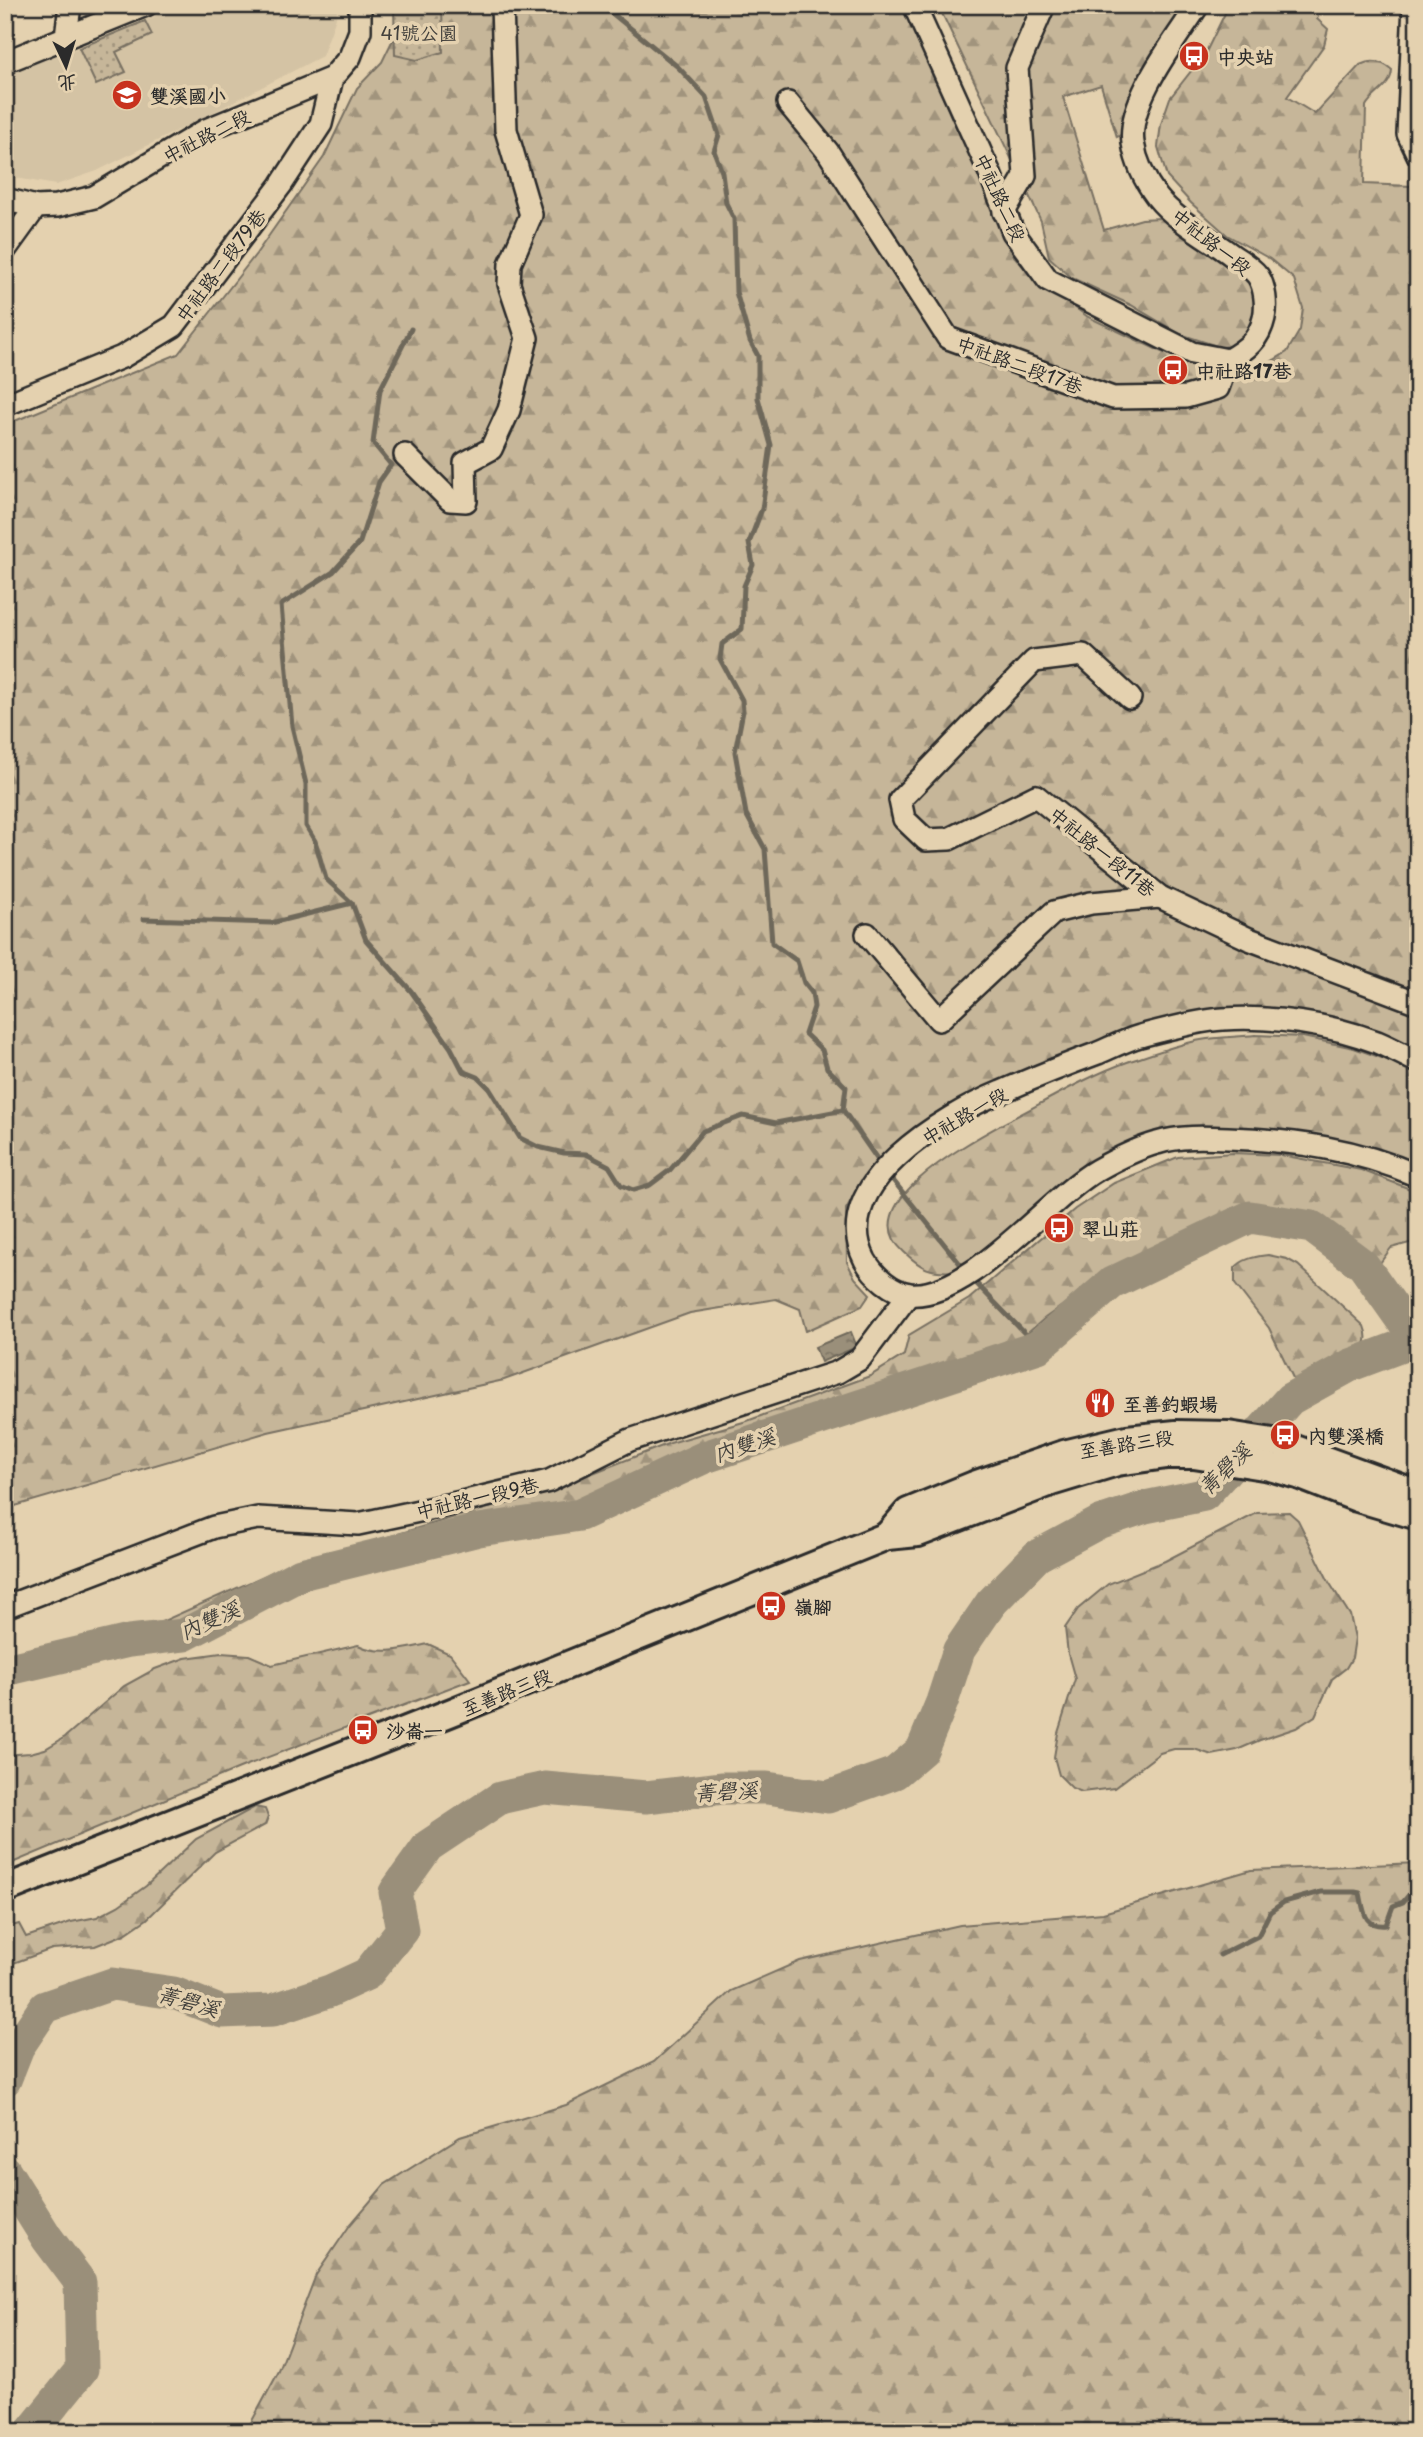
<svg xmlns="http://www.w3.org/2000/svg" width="1423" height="2437" viewBox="0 0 1423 2437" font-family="'Playpen Sans','LXGW WenKai TC',sans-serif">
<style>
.built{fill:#d4c3a4}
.forest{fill:url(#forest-firs);stroke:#787062;stroke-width:2}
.park{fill:url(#park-dots);stroke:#787062;stroke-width:2}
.water{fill:url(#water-ripples);stroke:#6e675a;stroke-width:2}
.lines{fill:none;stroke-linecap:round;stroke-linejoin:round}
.stream{stroke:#6e675a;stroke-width:5}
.river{stroke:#9a8f7a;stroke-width:33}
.minor-casing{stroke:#2b2b2b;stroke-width:26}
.tertiary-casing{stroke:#2b2b2b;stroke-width:32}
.minor{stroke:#e4d1af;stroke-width:21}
.tertiary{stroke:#e4d1af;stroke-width:26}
.labels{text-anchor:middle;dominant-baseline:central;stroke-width:7;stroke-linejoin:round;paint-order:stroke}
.park-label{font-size:19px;fill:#42403c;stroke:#e4d1af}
.poi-label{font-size:19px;font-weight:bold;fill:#2b2b2b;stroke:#e4d1af;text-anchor:start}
.street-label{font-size:19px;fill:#2b2b2b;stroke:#e4d1af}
.water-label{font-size:21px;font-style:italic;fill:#413f3b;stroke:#e4d1af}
</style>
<defs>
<pattern id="forest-firs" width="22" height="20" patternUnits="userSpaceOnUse" patternTransform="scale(1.75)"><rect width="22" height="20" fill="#c6b699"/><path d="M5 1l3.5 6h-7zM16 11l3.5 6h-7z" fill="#a1947d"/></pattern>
<pattern id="park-dots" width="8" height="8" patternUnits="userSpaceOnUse" patternTransform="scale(1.75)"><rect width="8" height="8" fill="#c6b699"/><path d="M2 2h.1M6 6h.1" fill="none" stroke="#a1947d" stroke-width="1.8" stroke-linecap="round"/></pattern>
<pattern id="water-ripples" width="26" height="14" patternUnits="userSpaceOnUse" patternTransform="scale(1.75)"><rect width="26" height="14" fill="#9a8f7a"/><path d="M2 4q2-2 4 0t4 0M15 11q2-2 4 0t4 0" fill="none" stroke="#7e7564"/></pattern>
</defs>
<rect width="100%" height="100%" fill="#e4d1af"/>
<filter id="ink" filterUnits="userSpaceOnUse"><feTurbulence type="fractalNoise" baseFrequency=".0143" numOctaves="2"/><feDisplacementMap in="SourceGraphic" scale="14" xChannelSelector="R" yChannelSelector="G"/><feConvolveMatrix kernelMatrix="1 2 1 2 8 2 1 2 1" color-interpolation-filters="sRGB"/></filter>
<g filter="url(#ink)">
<polygon class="built" points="183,5 338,5 336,18 322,56 208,115 97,171 56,185 5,176 5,74 75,49"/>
<g class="forest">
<path d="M398 5H903L953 121 993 202 1014 256 1032 277 1088 317 1162 352 1239 372 1264 366 1287 352 1300 330 1303 308 1294 279 1270 259 1227 235 1191 203 1167 177 1158 147 1161 124 1170 98 1206 52 1229 5H1323L1317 19 1328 29 1324 45 1287 97 1315 114 1360 65C1372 59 1382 61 1392 70 1391 88 1374 92 1366 106L1364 184 1412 186 1418 189V1050L1374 1032 1156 1023 1072 1051 981 1091 919 1124 890 1150 861 1183 846 1209 847 1262 855 1278 870 1294 862 1306 806 1331 800 1309 776 1299 690 1313 504 1380 268 1432 5 1509V425L178 354 256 254 324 157 357 88 382 62 399 27Z"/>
<polygon points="938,5 1191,5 1124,133 1117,137 1101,85 1063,97 1104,230 1142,219 1160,218 1183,227 1247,271 1258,291 1257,328 1239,345 1220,347 1180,334 1131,305 1072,278 1049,257 1041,221"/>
<path d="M1255 1035 1303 1037 1354 1048 1418 1071V1168L1163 1135 956 1271C930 1273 922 1269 904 1252 848 1202 982 1136 1015 1117 1053 1097 1090 1075 1130 1061 1153 1054 1178 1044 1201 1040 1219 1037 1237 1037 1255 1035Z"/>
<polygon points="1233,1153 1281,1155 1361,1170 1418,1192 1418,1245 1413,1242 1391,1248 1380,1263 1360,1255 1338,1236 1312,1223 1287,1213 1260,1209 1227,1217 1097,1281 1045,1318 1021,1339 994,1356 704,1454 565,1506 443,1532 306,1570 204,1620 183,1626 161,1622 277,1570 458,1516 536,1495 670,1443 747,1421 870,1376 904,1355 909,1335 969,1299 1075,1209 1114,1183 1178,1157"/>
<path d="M1268 1255 1287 1259 1298 1265 1364 1326C1368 1336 1367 1343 1361 1351L1300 1385 1294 1380 1269 1328 1235 1284V1268C1243 1258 1256 1257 1268 1255Z"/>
<polygon points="1289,1512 1298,1520 1329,1582 1350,1615 1355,1638 1352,1658 1346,1668 1332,1679 1315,1716 1296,1728 1260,1740 1237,1750 1212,1755 1194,1749 1174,1749 1160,1753 1114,1788 1082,1792 1072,1788 1059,1775 1054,1757 1058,1733 1075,1679 1068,1654 1065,1628 1078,1609 1108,1584 1165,1561 1257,1513"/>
<path d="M428 1644 450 1654 470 1680 242 1767 5 1866V1755L30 1753 45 1749 65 1737 124 1686 155 1669 185 1658 221 1653 249 1655 272 1665 358 1645C381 1656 404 1649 428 1644Z"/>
<polygon points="255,1807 265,1809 268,1817 265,1825 215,1852 147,1919 125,1934 95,1946 52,1949 5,1966 5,1928 19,1924 26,1937 71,1922 97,1917 118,1906 146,1886 196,1839"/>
<polygon points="1418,1863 1418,2432 246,2432 279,2371 316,2275 350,2225 384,2185 460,2137 566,2105 654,2062 731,1991 800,1961 960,1925 1103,1913 1251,1870"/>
</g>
<g class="park">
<polygon points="394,5 442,5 443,52 417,60 395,55"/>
<polygon points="145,21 152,35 116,52 126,72 96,85 79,48"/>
</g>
<polygon class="water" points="851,1332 857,1347 821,1362 815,1347"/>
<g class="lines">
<g class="stream">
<polyline points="602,5 678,67 706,97 719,135 714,151 722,172 726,203 734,219 736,292 750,341 758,356 758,398 771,445 762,509 749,543 753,565 744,586 742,629 722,644 720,659 742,700 743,711 735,752 746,814 765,849 772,943 797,961 804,983 812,993 814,1007 805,1034 822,1050 827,1068 846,1087 843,1110 882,1166"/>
<polyline points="411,329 380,390 373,443 391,465 379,482 360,542 333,572 281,605 292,726 306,784 306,826 315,841 326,879 352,903 366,940 411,991 451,1048 463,1071 478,1077 489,1088 520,1138 538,1147 564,1153 586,1154 609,1166 621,1185 633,1190 650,1185 670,1170 703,1131 743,1116 776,1123 843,1110"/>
<polyline points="144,919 271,923 352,903"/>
<polyline points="888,1174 965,1270"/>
<polyline points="971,1278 1038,1347"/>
<path d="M1220 1955 1258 1936 1270 1912 1284 1902 1321 1892H1355L1360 1893C1364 1911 1363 1927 1386 1925L1393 1906 1403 1902 1418 1884"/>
</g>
<g class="river">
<polyline points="5,1670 129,1641 184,1635 301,1574 479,1530 580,1515 705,1457 1038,1347 1112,1283 1250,1217 1312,1227 1363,1265 1418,1343"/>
<polyline points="5,2080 18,2047 45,2007 112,1984 174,1993 222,2012 273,2010 330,1991 367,1974 402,1930 395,1892 428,1846 500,1798 545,1788 646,1797 723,1788 767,1788 828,1797 895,1773 922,1750 942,1702 959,1650 991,1603 1037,1556 1100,1522 1145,1507 1204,1495 1290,1399 1351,1365 1415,1341"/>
<polyline points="5,2171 47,2238 80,2282 82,2369 31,2432"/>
</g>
<g class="minor-casing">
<g id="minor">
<polyline points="914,5 989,171 1013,232 1048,280 1192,353 1228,360"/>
<path d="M1198 5C1175 41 1127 100 1133 143 1136 162 1145 181 1157 197 1176 221 1209 238 1233 256 1241 261 1252 268 1258 276 1265 287 1267 305 1264 318 1259 340 1247 349 1228 360"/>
<polyline points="1414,5 1408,134 1418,155"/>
<polyline points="66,37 70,5"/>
<polyline points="5,62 146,5"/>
<polyline points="788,103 828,152 948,338 1113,398 1186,397 1218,388 1228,360"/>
<polyline points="5,199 36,207 57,206 94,197 206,130 332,78 350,57 360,31 360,5"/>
<polyline points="1004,212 1025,176 1017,68 1044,5"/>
<polyline points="5,250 36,207"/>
<polyline points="5,405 122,357 174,326 281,185 321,124 332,78"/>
<polyline points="405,455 450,500 466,501 465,463 491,449 509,410 527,338 509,284 510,264 531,215 506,130 502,5"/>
<polyline points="1130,698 1083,655 1034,661 900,800 904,819 926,840 949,839 1036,796 1160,897 1249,939 1418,1003"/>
<polyline points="867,934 939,1020 1054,912 1091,903 1160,897"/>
<path d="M1418 1062C1404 1055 1391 1048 1377 1042 1329 1024 1274 1016 1223 1019 1200 1020 1163 1030 1140 1036 1126 1040 1112 1047 1098 1053 1065 1065 1033 1078 1001 1092 945 1115 826 1185 865 1260 874 1276 892 1292 910 1294 970 1299 1047 1199 1097 1170 1113 1161 1139 1148 1157 1143 1179 1136 1204 1137 1228 1138 1293 1140 1357 1149 1418 1176"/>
<polyline points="5,1607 214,1527 258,1518 358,1524 466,1501 549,1481 630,1440 838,1372 860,1359 909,1294"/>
</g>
</g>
<g class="tertiary-casing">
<g id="tertiary">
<polyline points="887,1536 908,1512 974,1485 1064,1454 1127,1439 1176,1434 1228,1435 1279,1443 1418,1494"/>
<polyline points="5,1889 452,1712 887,1536 918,1533 1051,1482 1117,1462 1167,1455 1194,1455 1270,1467 1298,1475 1357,1498 1418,1516"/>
</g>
</g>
<use href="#minor" class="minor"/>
<use href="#tertiary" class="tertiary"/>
</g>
</g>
<defs>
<g id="bus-disc" transform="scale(1.575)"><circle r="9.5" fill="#c8321e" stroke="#e4d1af"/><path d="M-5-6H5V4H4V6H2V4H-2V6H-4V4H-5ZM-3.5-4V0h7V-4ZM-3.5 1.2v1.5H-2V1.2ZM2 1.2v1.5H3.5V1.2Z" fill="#fff"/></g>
<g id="school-disc" transform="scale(1.575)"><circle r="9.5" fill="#c8321e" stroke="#e4d1af"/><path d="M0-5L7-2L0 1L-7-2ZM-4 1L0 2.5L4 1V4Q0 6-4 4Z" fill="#fff"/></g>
<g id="restaurant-disc" transform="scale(1.575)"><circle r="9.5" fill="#c8321e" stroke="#e4d1af"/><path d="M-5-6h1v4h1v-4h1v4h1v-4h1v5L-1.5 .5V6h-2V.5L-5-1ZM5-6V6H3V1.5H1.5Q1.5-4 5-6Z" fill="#fff"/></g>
</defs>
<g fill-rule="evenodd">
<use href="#bus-disc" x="1194" y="56"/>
<use href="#school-disc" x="127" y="95"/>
<use href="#bus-disc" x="1173" y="370"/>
<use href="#bus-disc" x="1059" y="1228"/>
<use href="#restaurant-disc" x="1100" y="1403"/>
<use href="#bus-disc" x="1285" y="1435"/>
<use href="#bus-disc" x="771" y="1606"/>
<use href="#bus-disc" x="363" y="1730"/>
</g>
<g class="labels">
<g class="park-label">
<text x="419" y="32">41號公園</text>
</g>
<g class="poi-label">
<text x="1217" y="56">中央站</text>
<text x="150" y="95">雙溪國小</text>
<text x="1196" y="370">中社路17巷</text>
<text x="1082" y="1228">翠山莊</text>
<text x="1123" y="1403">至善釣蝦場</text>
<text x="1308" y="1435">內雙溪橋</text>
<text x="794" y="1606">嶺腳</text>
<text x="386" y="1730">沙崙一</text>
</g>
<g class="street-label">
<text transform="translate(206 135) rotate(-27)">中社路二段</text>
<text transform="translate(1001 197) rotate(65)">中社路二段</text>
<text transform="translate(1212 241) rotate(38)">中社路一段</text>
<text transform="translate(220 265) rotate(-53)">中社路二段79巷</text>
<text transform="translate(1020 364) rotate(20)">中社路二段17巷</text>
<text transform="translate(1103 851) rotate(39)">中社路一段11巷</text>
<text transform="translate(964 1115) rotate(-30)">中社路一段</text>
<text transform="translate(1126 1443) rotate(-9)">至善路三段</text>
<text transform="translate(477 1497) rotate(-13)">中社路一段9巷</text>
<text transform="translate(506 1691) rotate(-22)">至善路三段</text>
</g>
<g class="water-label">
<text transform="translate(744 1444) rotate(-18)">內雙溪</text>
<text transform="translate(1224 1468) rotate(-44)">菁礐溪</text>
<text transform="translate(209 1619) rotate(-24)">內雙溪</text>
<text transform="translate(726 1790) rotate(-3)">菁礐溪</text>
<text transform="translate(189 2000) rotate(16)">菁礐溪</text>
</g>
</g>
<rect width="1423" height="2437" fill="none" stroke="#e4d1af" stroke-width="28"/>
<rect x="14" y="14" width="1395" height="2409" fill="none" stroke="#2b2b2b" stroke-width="2.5" filter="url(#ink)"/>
<g transform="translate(66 66) rotate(176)" stroke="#e4d1af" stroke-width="5" paint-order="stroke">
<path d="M0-5L12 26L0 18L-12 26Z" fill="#2b2b2b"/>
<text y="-10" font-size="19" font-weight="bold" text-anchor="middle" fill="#2b2b2b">北</text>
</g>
</svg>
